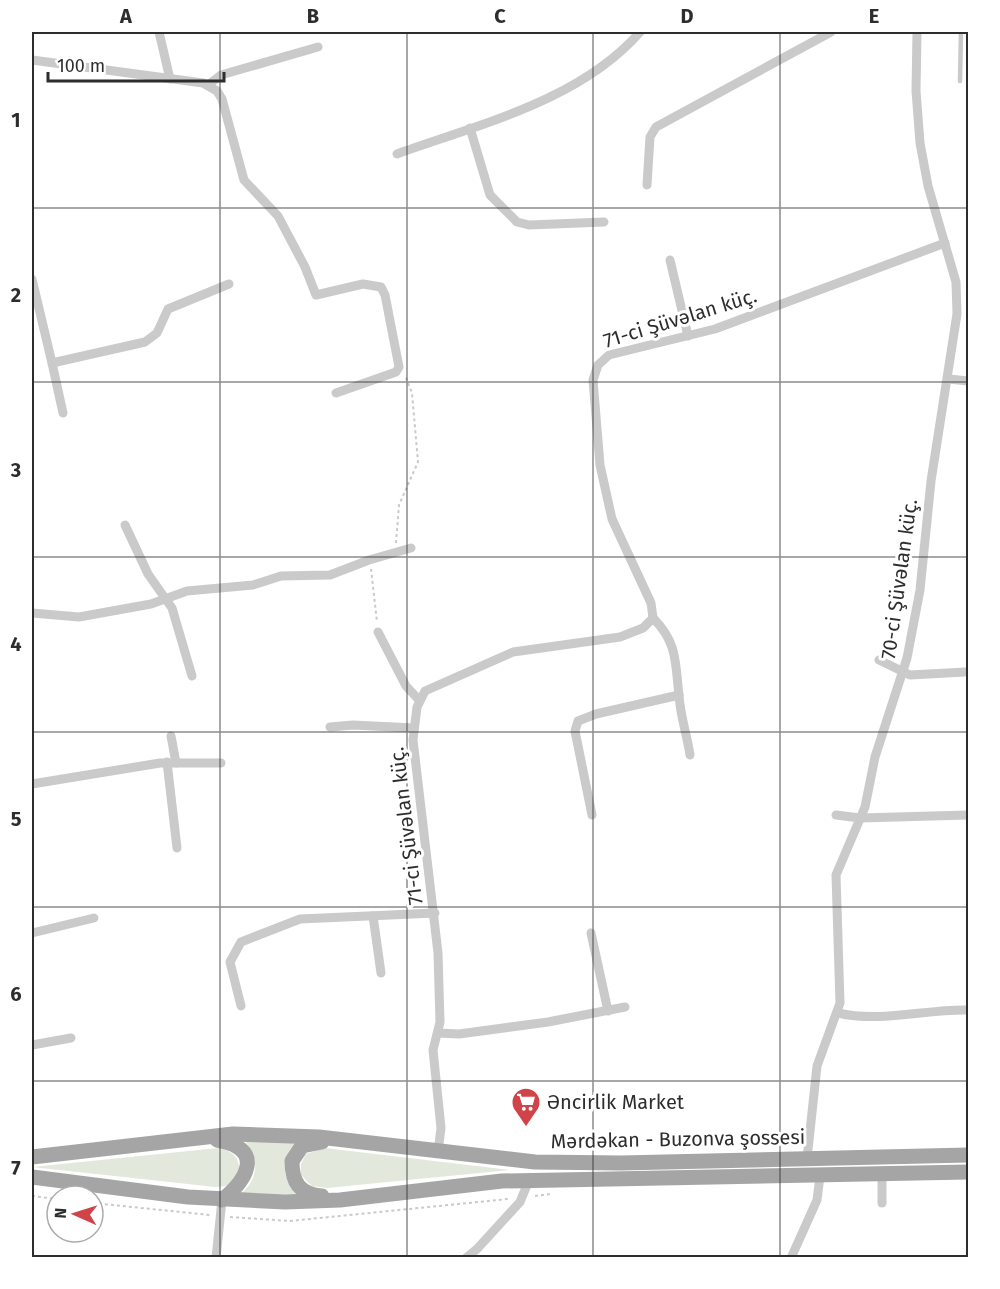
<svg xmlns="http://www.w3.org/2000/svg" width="1000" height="1289" viewBox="0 0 1000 1289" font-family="'Fira Sans',sans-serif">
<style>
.green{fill:#e2e9dc}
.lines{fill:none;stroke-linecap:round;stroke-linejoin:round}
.path{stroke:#cacaca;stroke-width:2;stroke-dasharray:3 3;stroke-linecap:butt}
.service{stroke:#cacaca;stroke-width:4.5}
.minor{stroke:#cacaca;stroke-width:9}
.primary{stroke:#a5a5a5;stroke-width:15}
.grid{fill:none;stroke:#2d2d2d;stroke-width:1.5;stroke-opacity:0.55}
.labels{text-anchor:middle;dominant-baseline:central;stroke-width:6;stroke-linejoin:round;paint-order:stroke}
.street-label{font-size:20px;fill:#2d2d2d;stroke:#fff}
.poi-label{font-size:20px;fill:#2d2d2d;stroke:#fff;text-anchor:start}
.neatline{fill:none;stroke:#2d2d2d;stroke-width:2}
.grid-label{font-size:20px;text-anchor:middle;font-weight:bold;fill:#2d2d2d}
</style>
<rect width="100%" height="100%" fill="#fff"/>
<g class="green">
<path d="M245 1141 299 1142C282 1165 279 1172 298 1195L242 1193C259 1178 259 1158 245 1141Z"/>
<path d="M218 1148C233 1151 238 1156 240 1171L227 1186 215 1187 32 1167Z"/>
<polygon points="325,1148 510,1170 327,1188 312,1186 301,1175 301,1164 306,1154"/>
</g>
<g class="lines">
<g class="path">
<polyline points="396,543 399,505 418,462 412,393 405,375"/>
<polyline points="371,569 377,622"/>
<polyline points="32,1196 57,1199"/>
<polyline points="535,1196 550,1194"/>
<polyline points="93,1203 210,1215"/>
<polyline points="230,1217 290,1221 508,1199"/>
</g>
<polyline class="service" points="960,81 961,32"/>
<g class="minor">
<polyline points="159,32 170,79"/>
<polyline points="32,60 203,83 217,91 222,99 244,180 278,216 305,267 316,295 363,284 381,287 385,295 399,367 396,372 336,393"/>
<polyline points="208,85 221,75 318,47"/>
<polyline points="470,128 490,195 517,222 529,225 604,222"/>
<path d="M397 154C480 124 581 100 640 32"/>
<polyline points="647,185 650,137 656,127 831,32"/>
<polyline points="670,260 688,336"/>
<polyline points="32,279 52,363 145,342 157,333 168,309 229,284"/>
<polyline points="52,363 63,413"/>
<polyline points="949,379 968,381"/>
<polyline points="125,525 148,574 172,608 192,676"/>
<polyline points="32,613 79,617 151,604 187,591 253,585 281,576 330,575 369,560 411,548"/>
<path d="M653 618C678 643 675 663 679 695 680 715 687 735 690 755"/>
<polyline points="378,632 406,686 419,700"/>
<polyline points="879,660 910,675 965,672"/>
<polyline points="330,727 353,725 414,728"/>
<polyline points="171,736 176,763"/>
<polyline points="167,762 177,848"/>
<polyline points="32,784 160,763 221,763"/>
<polyline points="592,815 575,731 578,721 596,714 679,695"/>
<polyline points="836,815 860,818 968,815"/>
<polyline points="373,916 381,973"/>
<polyline points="32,933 94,918"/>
<polyline points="591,933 608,1011"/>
<polyline points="241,1006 230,962 241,942 300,919 435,913"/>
<path d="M838 1013C881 1023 925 1009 968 1010"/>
<polyline points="438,1033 459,1034 548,1022 625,1007"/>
<polyline points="32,1045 71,1038"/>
<polyline points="438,1152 441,1128 433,1050 440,1022 438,953 413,740 417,707 425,691 513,652 620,637 643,628 653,618 651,603 612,519 600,465 593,380 598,365 609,355 715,329 945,243"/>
<polyline points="807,1159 817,1066 840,1003 836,875 865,807 875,757 907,658 920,590 931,481 957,314 956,282 928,186 920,143 916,91 917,32"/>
<polyline points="882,1203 882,1174"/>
<polyline points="216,1258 222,1200"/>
<polyline points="466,1258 477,1249 520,1202 529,1180"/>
<polyline points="791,1258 817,1200 820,1176"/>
</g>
<g class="primary">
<path d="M217 1140C264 1148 249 1178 222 1200"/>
<polyline points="32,1157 233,1134 319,1137 535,1162 621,1163 968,1155"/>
<polyline points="32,1177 188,1197 285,1202 340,1200 502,1181 968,1172"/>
<path d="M322 1196C299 1194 292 1182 292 1161L302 1146 322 1142"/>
</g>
</g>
<path class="grid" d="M220 32V1258M407 32V1258M593 32V1258M780 32V1258M32 208H968M32 382H968M32 557H968M32 732H968M32 907H968M32 1081H968"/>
<defs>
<g id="supermarket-pin" transform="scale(1.5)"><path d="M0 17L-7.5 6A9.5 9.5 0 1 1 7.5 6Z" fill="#d04348" stroke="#fff"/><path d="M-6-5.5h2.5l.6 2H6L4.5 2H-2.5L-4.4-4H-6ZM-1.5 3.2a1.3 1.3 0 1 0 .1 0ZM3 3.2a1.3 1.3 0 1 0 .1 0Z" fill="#fff"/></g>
</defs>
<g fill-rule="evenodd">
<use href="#supermarket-pin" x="526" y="1102"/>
</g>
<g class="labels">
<g class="street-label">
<text transform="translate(680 318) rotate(-17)">71-ci Şüvəlan küç.</text>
<text transform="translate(899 579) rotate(-82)">70-ci Şüvəlan küç.</text>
<text transform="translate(406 826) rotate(-97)">71-ci Şüvəlan küç.</text>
<text transform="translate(678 1139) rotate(-1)">Mərdəkan - Buzonva şossesi</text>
</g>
<g class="poi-label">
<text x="547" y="1102">Əncirlik Market</text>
</g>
</g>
<rect width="1000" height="1289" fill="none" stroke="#ffffff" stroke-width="66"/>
<g transform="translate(75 1214) rotate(273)"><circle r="28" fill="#ffffff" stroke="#ababab" stroke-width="1.5"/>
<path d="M0-4.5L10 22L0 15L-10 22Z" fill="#d04348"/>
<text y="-9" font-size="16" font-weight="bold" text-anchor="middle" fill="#2d2d2d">N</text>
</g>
<path d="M48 72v9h176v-9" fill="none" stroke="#2d2d2d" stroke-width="3"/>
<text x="57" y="72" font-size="18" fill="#2d2d2d" stroke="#ffffff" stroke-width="4.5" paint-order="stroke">100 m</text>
<rect x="33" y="33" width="934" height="1223" class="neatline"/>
<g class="grid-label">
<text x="126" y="23">A</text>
<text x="313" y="23">B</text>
<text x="500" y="23">C</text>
<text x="687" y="23">D</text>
<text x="874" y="23">E</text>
<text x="16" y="127">1</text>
<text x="16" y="302">2</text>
<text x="16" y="477">3</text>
<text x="16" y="651">4</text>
<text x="16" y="826">5</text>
<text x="16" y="1001">6</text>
<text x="16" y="1175">7</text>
</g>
</svg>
